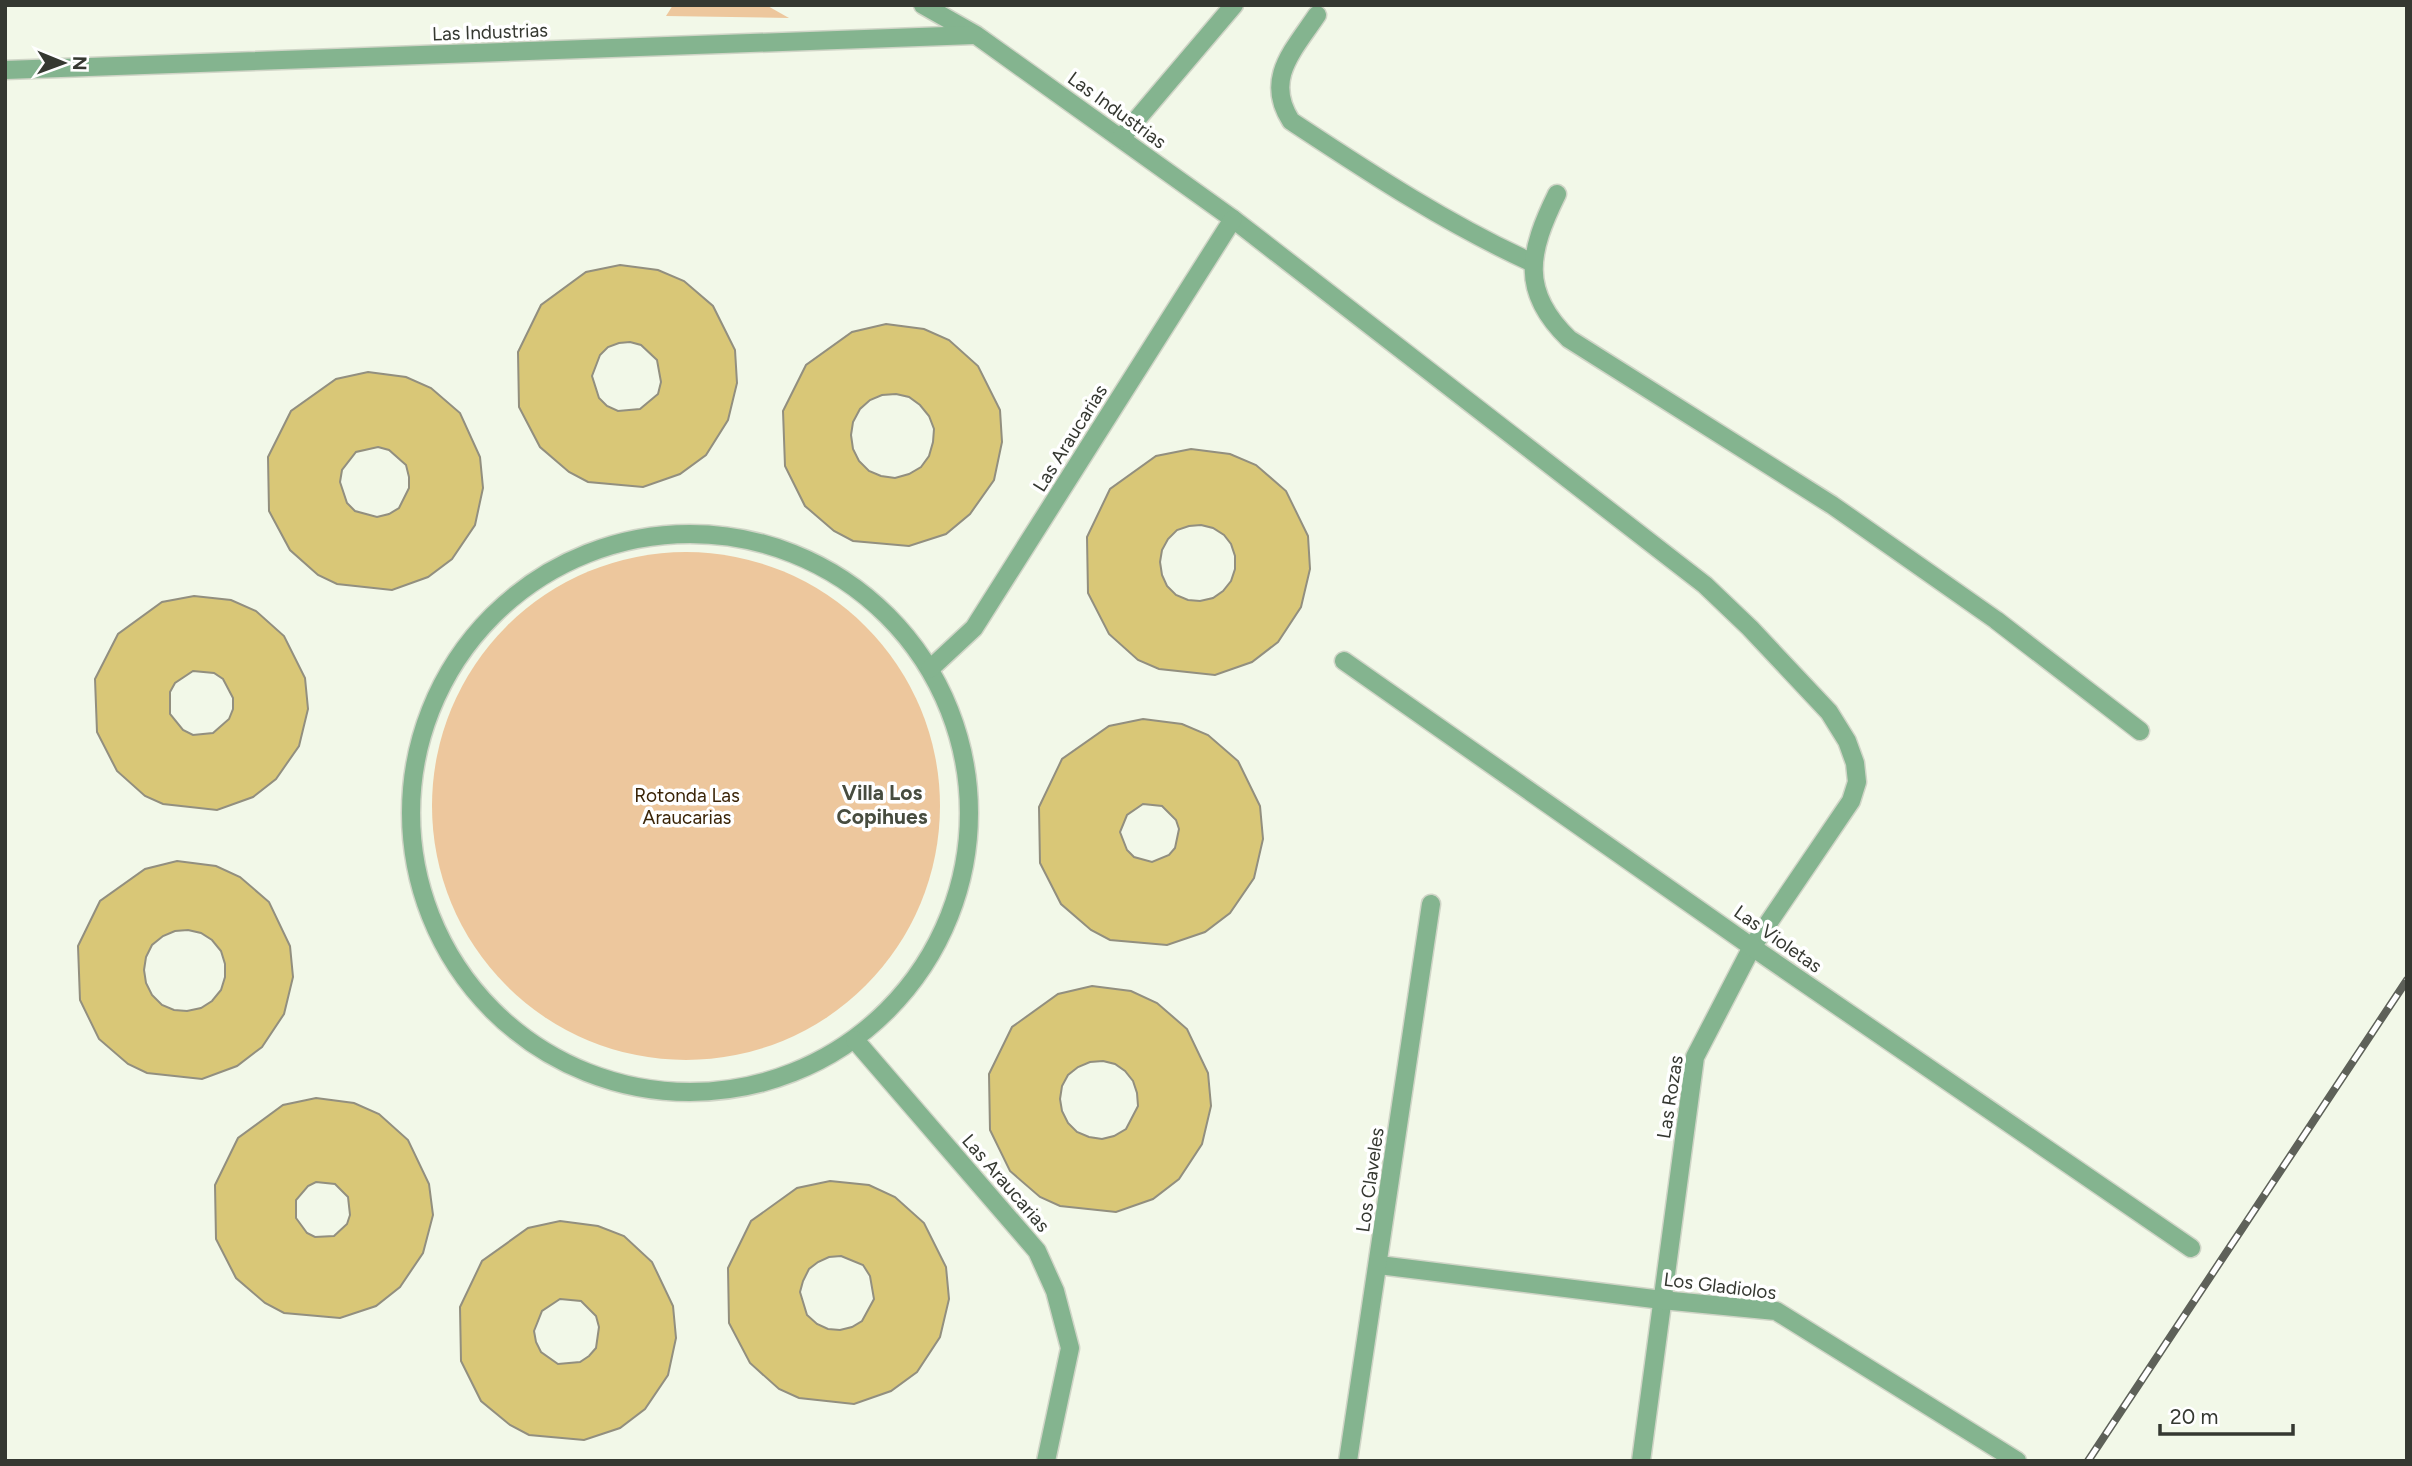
<svg xmlns="http://www.w3.org/2000/svg" width="2412" height="1466" viewBox="0 0 2412 1466" font-family="Figtree,sans-serif">
<style>
.green{fill:#edc79d}
.building{fill:#d9c777;stroke:#928f7f;stroke-width:2;fill-rule:evenodd}
.lines{fill:none;stroke-linecap:round;stroke-linejoin:round}
.minor-casing{stroke:#d0d5c7;stroke-width:21}
.minor{stroke:#84b48f;stroke-width:18}
.rail-casing{stroke:#5e6159;stroke-width:8}
.rail{stroke:#fff;stroke-width:5;stroke-dasharray:16;stroke-linecap:butt}
.labels{text-anchor:middle;dominant-baseline:central;stroke-width:7;stroke-linejoin:round;paint-order:stroke}
.street-label{font-size:19px;fill:#353831;stroke:#fff}
.park-label{font-size:19px;fill:#3a2407;stroke:#fff}
.neighbourhood-label{font-size:21px;font-weight:bold;fill:#474c3f;stroke:#fff}
</style>
<rect width="100%" height="100%" fill="#f2f8e8"/>
<g class="green">
<polygon points="673,5 766,5 789,18 666,16"/>
<circle cx="686" cy="806" r="254"/>
</g>
<g class="building">
<path d="M620 265 658 270 684 281 713 306 735 350 737 383 728 420 706 455 680 474 643 487 588 482 569 472 540 447 519 407 518 352 541 305 586 272ZM630 342 641 345 657 360 661 382 658 394 640 409 618 411 607 406 599 398 592 376 600 355 608 347 619 343Z"/>
<path d="M886 324 924 329 949 340 978 366 1000 410 1002 442 994 480 970 514 946 534 909 546 853 541 834 531 805 506 785 466 783 411 806 365 852 332ZM896 394 909 397 920 405 929 416 934 429 933 442 929 456 921 467 909 474 895 478 881 476 869 471 859 461 853 449 851 435 853 422 860 409 870 400 882 395Z"/>
<path d="M368 372 406 377 431 388 460 413 480 457 483 488 475 525 452 559 428 577 392 590 337 584 318 575 290 550 269 511 268 457 291 411 336 379ZM378 447 389 450 406 465 409 477V488L399 508 389 514 377 517 355 511 347 503 340 482 342 470 356 452Z"/>
<path d="M1191 449 1230 454 1256 465 1286 491 1308 536 1310 569 1301 607 1278 642 1252 662 1215 675 1159 669 1138 660 1109 634 1088 593 1087 537 1110 489 1156 456ZM1201 525 1213 528 1224 535 1231 544 1235 556V569L1231 581 1223 591 1213 598 1200 601 1188 600 1176 595 1167 586 1162 575 1160 562 1162 550 1168 539 1177 530 1189 526Z"/>
<path d="M194 596 231 600 256 611 284 636 305 678 308 709 299 746 276 779 253 797 217 810 163 804 145 796 117 771 97 732 95 679 118 634 162 602ZM193 671 214 673 223 679 233 698V709L229 719 213 733 193 735 183 730 170 714V692L175 683Z"/>
<path d="M1143 719 1182 724 1208 735 1238 761 1260 806 1263 839 1254 878 1230 913 1205 932 1167 945 1110 940 1091 930 1061 904 1040 863 1039 807 1062 759 1109 726ZM1143 804 1162 806 1176 820 1179 829 1175 848 1169 855 1152 862 1134 857 1127 850 1120 832 1127 815Z"/>
<path d="M177 861 216 866 240 877 269 902 290 946 293 977 284 1014 262 1047 237 1066 202 1079 147 1073 128 1064 99 1039 80 1000 78 946 100 901 145 869ZM188 930 201 933 212 940 221 951 225 964V977L221 990 212 1001 201 1008 187 1011 174 1010 162 1005 152 995 146 983 144 970 146 957 152 945 163 936 175 931Z"/>
<path d="M1092 986 1131 991 1157 1003 1187 1029 1208 1073 1211 1106 1202 1144 1179 1179 1153 1199 1116 1212 1060 1206 1040 1197 1010 1171 990 1130 989 1074 1012 1027 1058 994ZM1103 1061 1115 1064 1125 1071 1133 1081 1137 1093 1138 1106 1126 1129 1114 1136 1102 1139 1089 1137 1077 1132 1068 1123 1062 1111 1060 1099 1062 1086 1068 1075 1078 1067 1090 1062Z"/>
<path d="M316 1098 354 1103 379 1114 408 1140 429 1184 433 1215 423 1253 400 1287 376 1306 340 1318 284 1313 265 1303 236 1278 216 1239 215 1185 238 1138 283 1105ZM316 1182 335 1184 348 1197 350 1215 347 1224 334 1236 315 1237 307 1233 296 1218V1200L308 1186Z"/>
<path d="M830 1181 869 1185 895 1197 924 1223 946 1267 949 1299 940 1337 917 1372 891 1391 854 1404 799 1398 779 1389 750 1363 729 1323 728 1268 751 1221 797 1188ZM841 1256 863 1265 870 1276 874 1299 862 1321 852 1327 840 1330 828 1329 817 1324 807 1315 800 1292 803 1281 809 1269 818 1262 829 1257Z"/>
<path d="M560 1221 598 1226 624 1236 652 1262 673 1306 676 1338 668 1375 645 1409 620 1428 584 1440 529 1435 510 1425 481 1401 461 1361 460 1307 482 1261 528 1228ZM560 1299 581 1301 596 1316 599 1327 596 1348 589 1356 580 1362 558 1364 541 1352 536 1342 534 1331 542 1311Z"/>
</g>
<g class="lines">
<g class="minor-casing">
<g id="minor">
<polyline points="923,5 976,35 1233,219 1705,585 1750,628 1829,712 1847,741 1855,763 1857,782 1851,801 1752,947 1695,1057 1641,1461"/>
<path d="M1317 15C1293 51 1264 79 1291 121 1370 173 1447 224 1533 263"/>
<polyline points="5,70 974,35"/>
<polyline points="1121,138 1234,5"/>
<path d="M1557 194C1529 251 1519 291 1569 339L1832 505 1996 620 2140 731"/>
<circle cx="690" cy="813" r="279"/>
<polyline points="1344,661 1752,947 2191,1248"/>
<polyline points="930,669 974,628 1233,219"/>
<polyline points="855,1040 1037,1251 1055,1291 1070,1348 1046,1461"/>
<polyline points="1379,1265 1662,1300 1776,1311 2017,1461"/>
<polyline points="1348,1461 1431,904"/>
</g>
</g>
<use href="#minor" class="minor"/>
<g class="rail-casing">
<polyline id="rail" points="2088,1461 2407,980"/>
</g>
<use href="#rail" class="rail"/>
</g>
<g class="labels">
<g class="street-label">
<text transform="translate(490 32) rotate(-2)">Las Industrias</text>
<text transform="translate(1117 110) rotate(36)">Las Industrias</text>
<text transform="translate(1070 438) rotate(-58)">Las Araucarias</text>
<text transform="translate(1778 939) rotate(35)">Las Violetas</text>
<text transform="translate(1670 1097) rotate(-81)">Las Rozas</text>
<text transform="translate(1370 1180) rotate(-82)">Los Claveles</text>
<text transform="translate(1006 1183) rotate(49)">Las Araucarias</text>
<text transform="translate(1720 1286) rotate(7)">Los Gladiolos</text>
</g>
<g class="park-label">
<text x="687" y="795">Rotonda Las<tspan x="687" dy="22">Araucarias</tspan></text>
</g>
<g class="neighbourhood-label">
<text x="882" y="792">Villa Los<tspan x="882" dy="24">Copihues</tspan></text>
</g>
</g>
<rect width="2412" height="1466" fill="none" stroke="#353831" stroke-width="14"/>
<g transform="translate(63 63) rotate(91)" stroke="#ffffff" stroke-width="5" paint-order="stroke">
<path d="M0-5L12 26L0 18L-12 26Z" fill="#353831"/>
<text y="-10" font-size="19" font-weight="bold" text-anchor="middle" fill="#353831">N</text>
</g>
<path d="M2160 1424v10h133v-10" fill="none" stroke="#353831" stroke-width="3.5"/>
<text x="2170" y="1424" font-size="21" fill="#353831" stroke="#ffffff" stroke-width="5" paint-order="stroke">20 m</text>
</svg>
